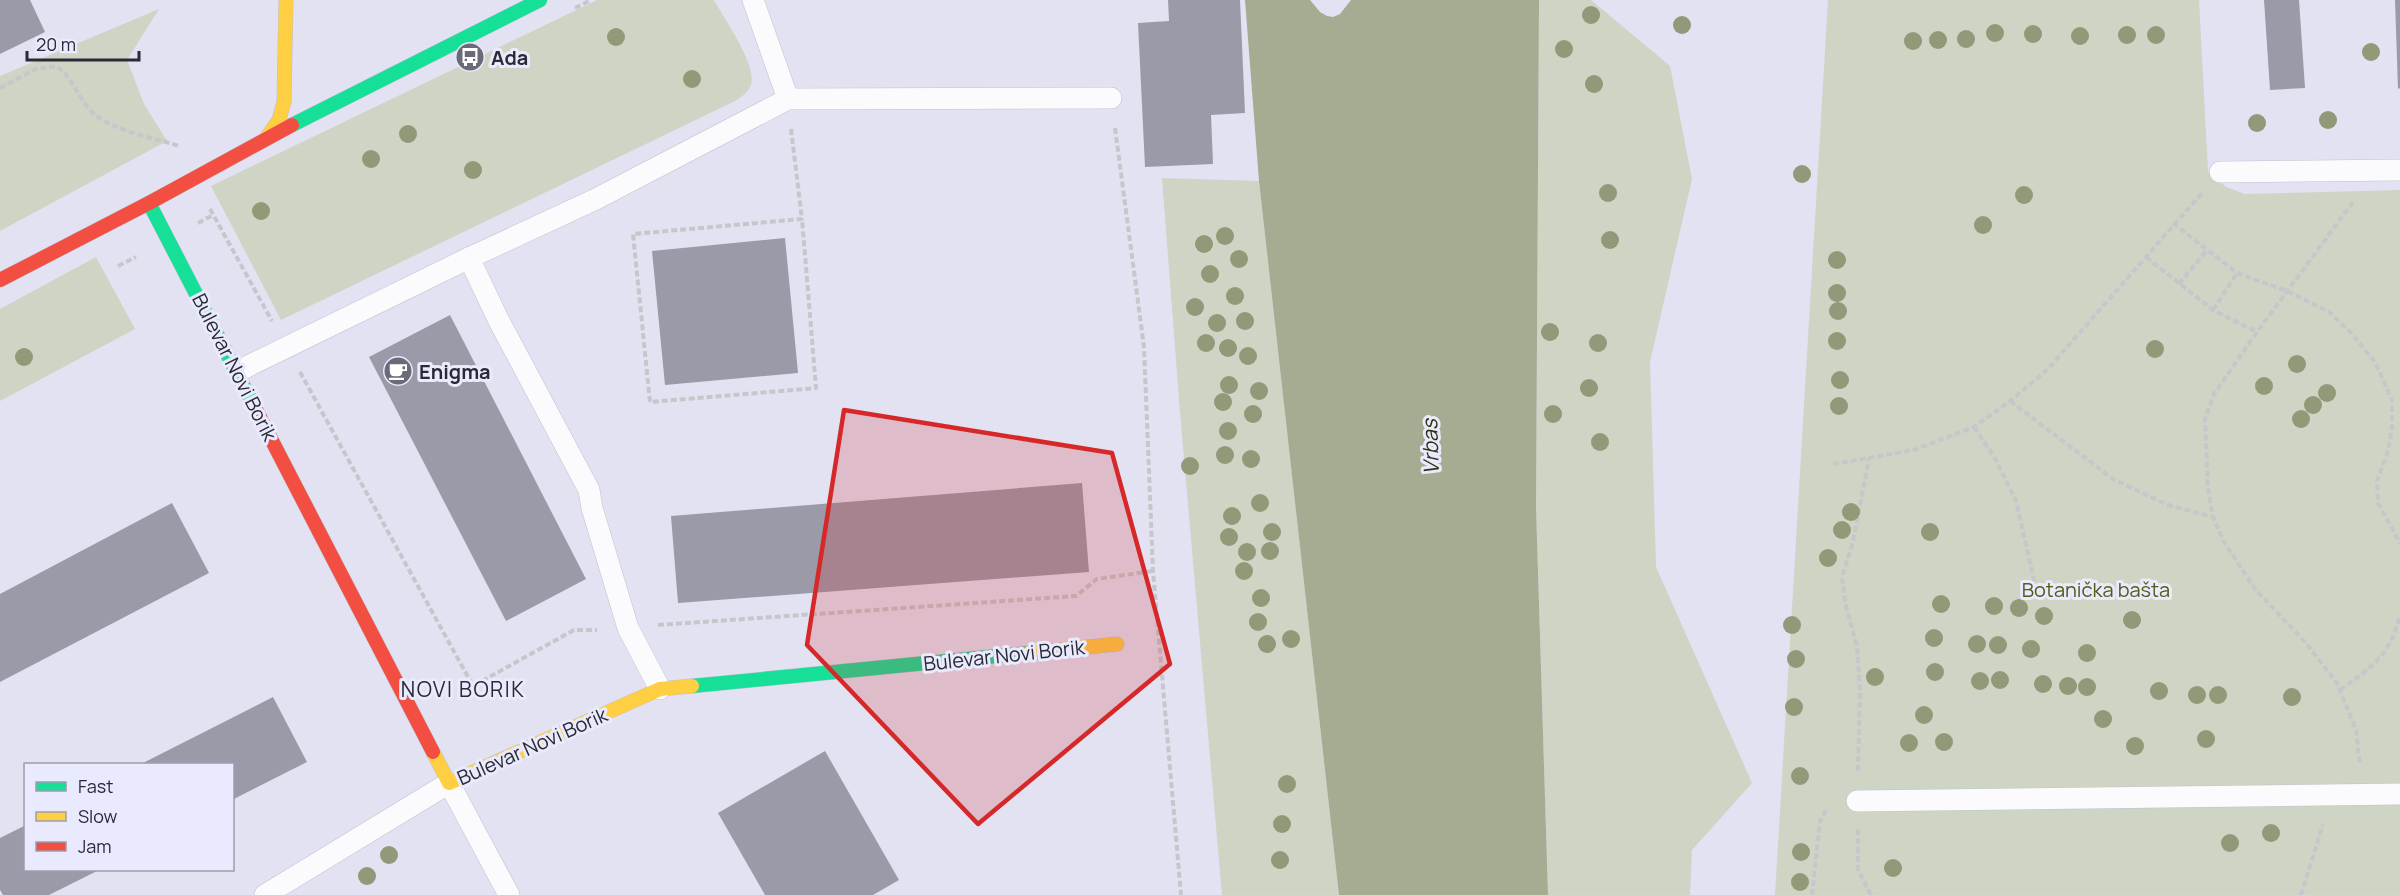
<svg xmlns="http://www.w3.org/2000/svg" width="2400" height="895" viewBox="0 0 2400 895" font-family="Manrope,sans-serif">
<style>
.green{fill:#ced5c4}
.water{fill:#a4ac92}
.pier{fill:#e2e2f3}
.building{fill:#9a9aa8}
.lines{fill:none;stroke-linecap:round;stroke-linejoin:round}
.lane-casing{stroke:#c1c1ce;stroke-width:22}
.fast-casing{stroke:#c1c1ce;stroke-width:15}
.slow-casing{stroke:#c1c1ce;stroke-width:15}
.jam-casing{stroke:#c1c1ce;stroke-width:15}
.path{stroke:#c6c6cb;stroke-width:4;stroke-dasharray:6 3;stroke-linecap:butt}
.lane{stroke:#fbfbfd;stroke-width:21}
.fast{stroke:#16e098;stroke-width:14}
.slow{stroke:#ffcf43;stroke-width:14}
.jam{stroke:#f24e42;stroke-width:14}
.tree{fill:#919979}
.marked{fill:#d62828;fill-opacity:0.2;stroke:#d62828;stroke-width:4.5;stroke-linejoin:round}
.labels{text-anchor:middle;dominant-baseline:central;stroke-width:6;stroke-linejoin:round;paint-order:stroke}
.poi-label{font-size:20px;font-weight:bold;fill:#292a36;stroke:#e9eafd;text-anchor:start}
.street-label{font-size:20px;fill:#292a36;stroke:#e9eafd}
.park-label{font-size:20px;fill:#4f5d15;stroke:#e9eafd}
.water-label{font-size:21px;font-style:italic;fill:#2b330e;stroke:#e9eafd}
.neighbourhood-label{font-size:21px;letter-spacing:1.5px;fill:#292a36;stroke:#e9eafd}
</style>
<rect width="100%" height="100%" fill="#e2e2f3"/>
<g class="green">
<path d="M597 0H714C724 19 757 64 751 85 748 92 742 97 735 101L281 320 211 186Z"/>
<polygon points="1539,0 1591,0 1670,66 1692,179 1650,362 1656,567 1752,783 1692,850 1690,895 1548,895 1536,507"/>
<polygon points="1828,0 2199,0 2208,171 2226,187 2245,194 2400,190 2400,895 1775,895"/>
<polygon points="159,9 127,60 144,104 167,141 0,231 0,76"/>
<polygon points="1162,178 1259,181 1339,895 1222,895 1180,412"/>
<polygon points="96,257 135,329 0,401 0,309"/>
</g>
<polygon class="water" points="1245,0 1539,0 1536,507 1548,895 1339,895 1259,181"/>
<polygon class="pier" points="1310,0 1351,0 1340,14 1333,17 1327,16 1320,12"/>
<g class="building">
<polygon points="0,0 30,0 45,32 0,54"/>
<polygon points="1168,0 1240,0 1245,113 1211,115 1213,164 1145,167 1138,23 1169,21"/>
<polygon points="2264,0 2299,0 2305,88 2270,90"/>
<polygon points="2395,0 2400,0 2400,88 2398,89"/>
<polygon points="785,238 798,373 665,385 652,251"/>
<polygon points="450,315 586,579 506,621 369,357"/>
<polygon points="1082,483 1089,572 678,603 671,516"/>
<polygon points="172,503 209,573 0,682 0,594"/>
<polygon points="273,697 307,762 232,800 232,764 141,764"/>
<polygon points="825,751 899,880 873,895 765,895 718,813"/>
<polygon points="26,825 26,870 99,870 49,895 3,895 0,890 0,838"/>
</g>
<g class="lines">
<g class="lane-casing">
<g id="lane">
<polyline points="753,0 788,99"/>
<polyline points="2220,172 2400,170"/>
<polyline points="469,258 596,199 788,99 1111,98"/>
<polyline points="238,371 469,258 499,321 589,490 592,508 628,628 660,689"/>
<polyline points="1857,801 2400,794"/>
<polyline points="265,895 449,783 509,895"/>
</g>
</g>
<g class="fast-casing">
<g id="fast">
<polyline points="292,125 540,0"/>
<polyline points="149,203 254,406"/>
<polyline points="692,686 1029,653"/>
</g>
</g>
<g class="slow-casing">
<g id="slow">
<polyline points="267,137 279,120 284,102 286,0"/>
<polyline points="1029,653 1117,644"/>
<polyline points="433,752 449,783 660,689 692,686"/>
</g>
</g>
<g class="jam-casing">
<g id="jam">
<polyline points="0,280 149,203 292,125"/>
<polyline points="254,406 433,752"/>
</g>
</g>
<g class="path">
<polyline points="575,8 591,0"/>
<path d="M0 88 36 69 57 66C72 78 77 95 90 110 110 131 152 137 179 146"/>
<polyline points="1115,128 1144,347 1153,571 1181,895"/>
<polyline points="791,129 802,219 633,234 650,402 816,388 802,219"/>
<polyline points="2353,202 2257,332 2214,394 2205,419 2208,489 2213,517 2224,542 2255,589 2305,642 2337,683 2356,730 2360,764"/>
<polyline points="210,209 272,321"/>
<polyline points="198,223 213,215"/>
<polyline points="2173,223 2237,273 2287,291 2329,312 2351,333 2375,362 2392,400 2392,429 2388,451 2377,481 2378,503 2400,543"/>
<polyline points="2146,257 2213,310 2257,332"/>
<polyline points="118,266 136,257"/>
<polyline points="2179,284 2207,250"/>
<polyline points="2213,310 2237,273"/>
<polyline points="300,372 473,686 574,630 597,630"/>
<polyline points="2010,401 2113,479 2168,505 2213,517"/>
<polyline points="1974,427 1995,458 2016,501 2035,584"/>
<polyline points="1833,464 1914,450 1974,427 2010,401 2047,370 2202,193"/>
<polyline points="658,625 1076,596 1097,579 1153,571"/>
<path d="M2340 690C2372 667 2390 656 2400 615"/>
<polyline points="1858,771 1860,692 1857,646 1845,602 1842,577 1853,542 1869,459"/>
<polyline points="1858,829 1858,870 1871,895"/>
<polyline points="1812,895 1820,821 1828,807"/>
<polyline points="2301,895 2323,824"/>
</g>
<use href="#lane" class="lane"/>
<use href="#fast" class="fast"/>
<use href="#slow" class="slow"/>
<use href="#jam" class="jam"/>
</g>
<g class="tree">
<circle cx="1591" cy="15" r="9"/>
<circle cx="1682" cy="25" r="9"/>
<circle cx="1995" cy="33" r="9"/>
<circle cx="2033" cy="34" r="9"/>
<circle cx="2127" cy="35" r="9"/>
<circle cx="2156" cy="35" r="9"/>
<circle cx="2080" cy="36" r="9"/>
<circle cx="616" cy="37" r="9"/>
<circle cx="1966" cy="39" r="9"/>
<circle cx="1938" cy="40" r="9"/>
<circle cx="1913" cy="41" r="9"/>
<circle cx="1564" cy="49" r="9"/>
<circle cx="2371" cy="52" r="9"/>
<circle cx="692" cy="79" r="9"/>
<circle cx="1594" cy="84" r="9"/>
<circle cx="2328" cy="120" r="9"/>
<circle cx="2257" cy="123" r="9"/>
<circle cx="408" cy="134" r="9"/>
<circle cx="371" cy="159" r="9"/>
<circle cx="473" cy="170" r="9"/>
<circle cx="1802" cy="174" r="9"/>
<circle cx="1608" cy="193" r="9"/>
<circle cx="2024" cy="195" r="9"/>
<circle cx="261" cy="211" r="9"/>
<circle cx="1983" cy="225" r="9"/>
<circle cx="1225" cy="236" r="9"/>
<circle cx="1610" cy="240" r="9"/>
<circle cx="1204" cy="244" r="9"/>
<circle cx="1239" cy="259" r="9"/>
<circle cx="1837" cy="260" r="9"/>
<circle cx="1210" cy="274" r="9"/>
<circle cx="1837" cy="293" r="9"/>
<circle cx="1235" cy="296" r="9"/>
<circle cx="1195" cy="307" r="9"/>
<circle cx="1838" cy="311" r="9"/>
<circle cx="1245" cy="321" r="9"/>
<circle cx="1217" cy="323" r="9"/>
<circle cx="1550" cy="332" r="9"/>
<circle cx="1837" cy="341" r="9"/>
<circle cx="1206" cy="343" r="9"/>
<circle cx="1598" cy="343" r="9"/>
<circle cx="1228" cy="348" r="9"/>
<circle cx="2155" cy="349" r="9"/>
<circle cx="1248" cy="356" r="9"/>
<circle cx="24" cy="357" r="9"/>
<circle cx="2297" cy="364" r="9"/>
<circle cx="1840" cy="380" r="9"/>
<circle cx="1229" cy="385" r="9"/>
<circle cx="2264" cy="386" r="9"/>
<circle cx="1589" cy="388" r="9"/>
<circle cx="1259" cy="391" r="9"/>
<circle cx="2327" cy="393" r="9"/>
<circle cx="1223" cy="402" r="9"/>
<circle cx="2313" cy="405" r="9"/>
<circle cx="1839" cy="406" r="9"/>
<circle cx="1253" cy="414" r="9"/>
<circle cx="1553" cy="414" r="9"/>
<circle cx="2301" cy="419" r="9"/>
<circle cx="1228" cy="431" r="9"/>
<circle cx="1600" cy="442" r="9"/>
<circle cx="1225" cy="455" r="9"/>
<circle cx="1251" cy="459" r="9"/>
<circle cx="1190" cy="466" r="9"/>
<circle cx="1260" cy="503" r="9"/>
<circle cx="1851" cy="512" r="9"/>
<circle cx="1232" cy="516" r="9"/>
<circle cx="1842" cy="530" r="9"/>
<circle cx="1272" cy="532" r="9"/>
<circle cx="1930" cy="532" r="9"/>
<circle cx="1229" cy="537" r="9"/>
<circle cx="1270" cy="551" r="9"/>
<circle cx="1247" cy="552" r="9"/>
<circle cx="1828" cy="558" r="9"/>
<circle cx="1244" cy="571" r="9"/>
<circle cx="1261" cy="598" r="9"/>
<circle cx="1941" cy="604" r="9"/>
<circle cx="1994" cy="606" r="9"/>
<circle cx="2019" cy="608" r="9"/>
<circle cx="2044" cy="616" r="9"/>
<circle cx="2132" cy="620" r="9"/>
<circle cx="1258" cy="622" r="9"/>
<circle cx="1792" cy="625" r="9"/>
<circle cx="1934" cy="638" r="9"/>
<circle cx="1291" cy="639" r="9"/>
<circle cx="1267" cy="644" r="9"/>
<circle cx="1977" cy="644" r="9"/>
<circle cx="1998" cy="645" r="9"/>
<circle cx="2031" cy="649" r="9"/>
<circle cx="2087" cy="653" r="9"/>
<circle cx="1796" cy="659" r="9"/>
<circle cx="1935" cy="672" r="9"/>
<circle cx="1875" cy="677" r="9"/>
<circle cx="2000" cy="680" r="9"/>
<circle cx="1980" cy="681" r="9"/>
<circle cx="2043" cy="684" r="9"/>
<circle cx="2068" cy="686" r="9"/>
<circle cx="2087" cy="687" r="9"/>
<circle cx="2159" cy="691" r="9"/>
<circle cx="2197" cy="695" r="9"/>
<circle cx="2218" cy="695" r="9"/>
<circle cx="2292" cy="697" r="9"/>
<circle cx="1794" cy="707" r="9"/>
<circle cx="1924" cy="715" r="9"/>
<circle cx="2103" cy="719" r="9"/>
<circle cx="2206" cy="739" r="9"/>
<circle cx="1944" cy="742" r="9"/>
<circle cx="1909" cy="743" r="9"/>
<circle cx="2135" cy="746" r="9"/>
<circle cx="1800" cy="776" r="9"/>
<circle cx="1287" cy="784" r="9"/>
<circle cx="1282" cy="824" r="9"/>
<circle cx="2271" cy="833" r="9"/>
<circle cx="2230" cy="843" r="9"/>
<circle cx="1801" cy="852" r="9"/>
<circle cx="389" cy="855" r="9"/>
<circle cx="1280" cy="860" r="9"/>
<circle cx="1893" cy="868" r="9"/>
<circle cx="367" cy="876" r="9"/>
<circle cx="1800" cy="882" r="9"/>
</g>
<path class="marked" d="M844 410 1112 453 1170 664 978 824 807 645Z"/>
<defs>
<g id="bus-disc" transform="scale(1.5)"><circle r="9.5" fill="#6a6a78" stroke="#e9eafd"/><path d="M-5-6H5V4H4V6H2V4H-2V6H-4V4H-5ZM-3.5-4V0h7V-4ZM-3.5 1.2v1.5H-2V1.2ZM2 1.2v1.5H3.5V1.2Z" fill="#fff"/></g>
<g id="cafe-disc" transform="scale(1.5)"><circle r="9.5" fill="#6a6a78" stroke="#e9eafd"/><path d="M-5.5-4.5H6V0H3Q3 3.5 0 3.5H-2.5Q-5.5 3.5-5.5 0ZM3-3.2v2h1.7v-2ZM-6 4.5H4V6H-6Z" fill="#fff"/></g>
</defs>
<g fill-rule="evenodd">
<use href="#bus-disc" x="470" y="57"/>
<use href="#cafe-disc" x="398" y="371"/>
</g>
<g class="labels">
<g class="poi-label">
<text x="491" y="57">Ada</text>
<text x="419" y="371">Enigma</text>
</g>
<g class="street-label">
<text transform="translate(235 367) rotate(63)">Bulevar Novi Borik</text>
<text transform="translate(1004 655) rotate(-6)">Bulevar Novi Borik</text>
<text transform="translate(532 746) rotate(-24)">Bulevar Novi Borik</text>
</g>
<g class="park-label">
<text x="2096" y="589">Botanička bašta</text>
</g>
<g class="water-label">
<text transform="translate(1430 447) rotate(-92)">Vrbas</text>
</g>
<g class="neighbourhood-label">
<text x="463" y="689">NOVI BORIK</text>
</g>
</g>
<rect x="24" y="763" width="210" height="108" fill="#e9eafd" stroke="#9c9dad" stroke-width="1.5"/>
<rect x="36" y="782" width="30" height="9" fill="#16e098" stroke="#9c9dad" stroke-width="1.5"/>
<text x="78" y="793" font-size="18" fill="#292a36">Fast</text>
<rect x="36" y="812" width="30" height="9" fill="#ffcf43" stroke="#9c9dad" stroke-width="1.5"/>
<text x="78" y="823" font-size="18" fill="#292a36">Slow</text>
<rect x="36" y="842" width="30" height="9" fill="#f24e42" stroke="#9c9dad" stroke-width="1.5"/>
<text x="78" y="853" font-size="18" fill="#292a36">Jam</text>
<path d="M27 51v9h112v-9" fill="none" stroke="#292a36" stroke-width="3"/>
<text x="36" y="51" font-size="18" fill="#292a36" stroke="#e9eafd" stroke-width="4.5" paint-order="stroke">20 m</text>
</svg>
